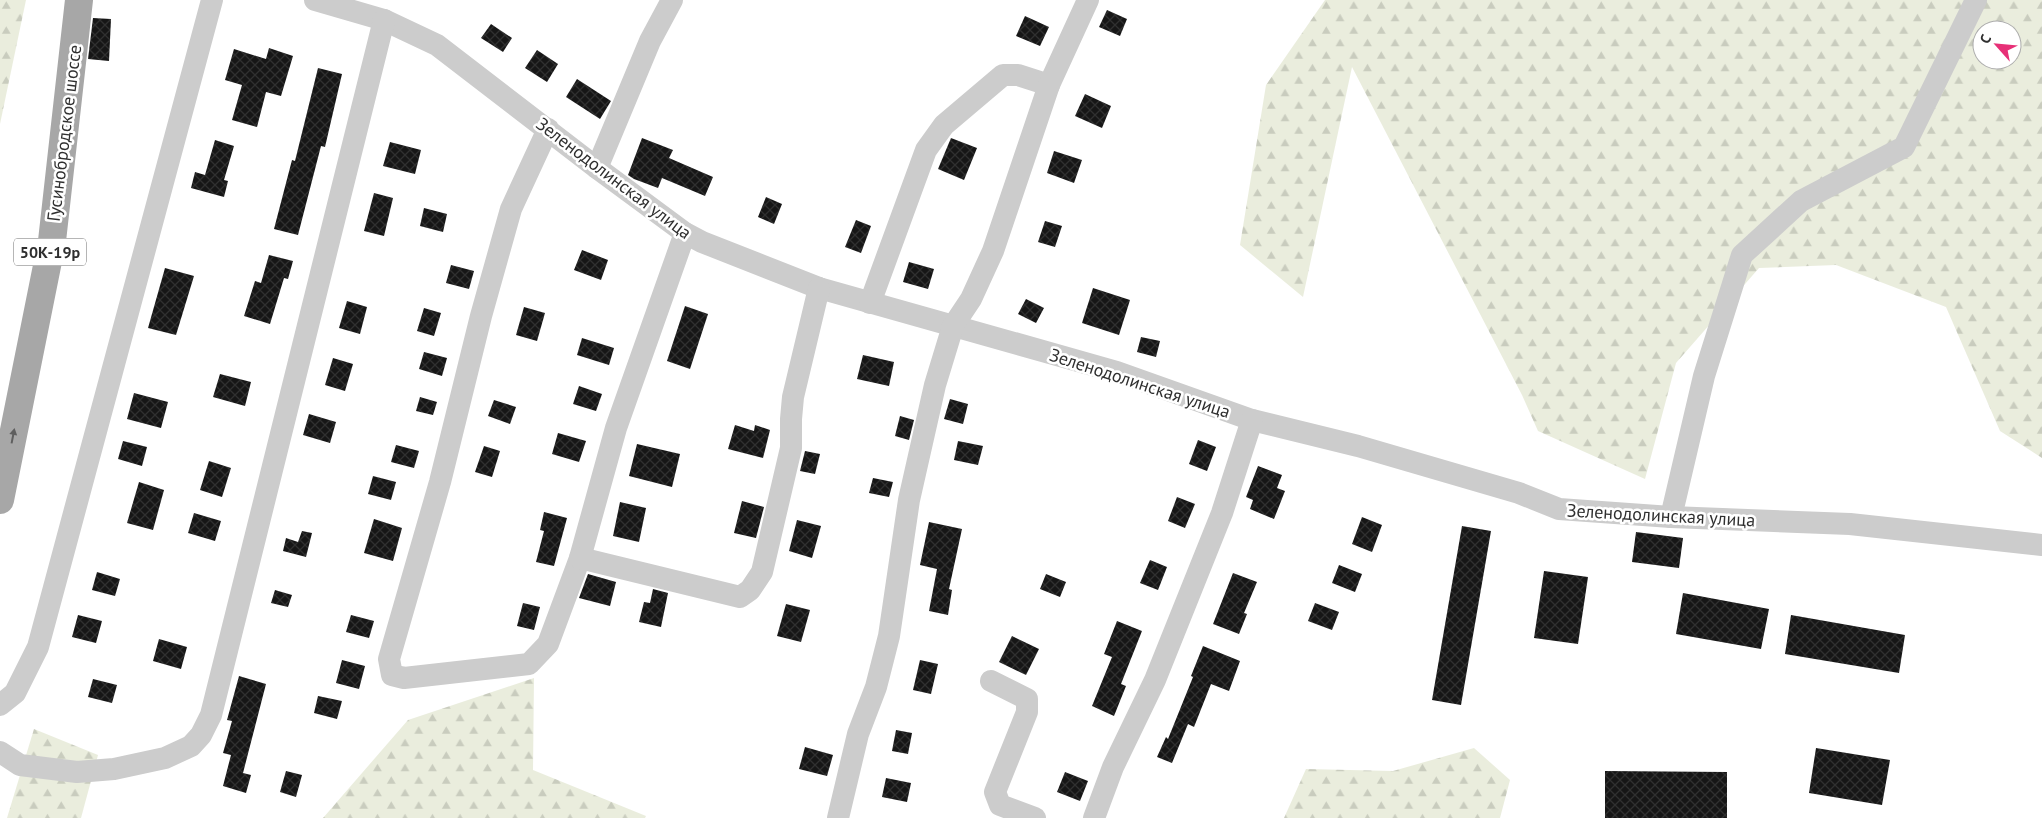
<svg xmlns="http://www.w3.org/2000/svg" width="2042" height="818" viewBox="0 0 2042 818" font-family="'PT Sans',sans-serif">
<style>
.forest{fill:url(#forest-firs);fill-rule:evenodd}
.building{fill:url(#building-cross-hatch)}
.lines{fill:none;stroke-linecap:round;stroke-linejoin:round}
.minor{stroke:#ccc;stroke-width:22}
.major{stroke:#a7a7a7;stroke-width:28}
.oneway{fill:#5f5f5f}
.labels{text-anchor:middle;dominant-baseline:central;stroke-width:5;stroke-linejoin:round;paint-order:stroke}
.shield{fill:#fff;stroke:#6d6d6d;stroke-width:1}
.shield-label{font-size:16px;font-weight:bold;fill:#2f2f2f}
.street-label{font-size:18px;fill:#2f2f2f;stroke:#fff}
</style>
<defs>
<pattern id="forest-firs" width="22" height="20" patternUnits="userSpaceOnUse" patternTransform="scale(1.25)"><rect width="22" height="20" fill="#eaeddd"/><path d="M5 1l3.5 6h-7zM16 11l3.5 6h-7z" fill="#c9ccbe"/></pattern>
<pattern id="building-cross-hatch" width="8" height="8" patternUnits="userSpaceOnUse" patternTransform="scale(1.25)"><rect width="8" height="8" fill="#161616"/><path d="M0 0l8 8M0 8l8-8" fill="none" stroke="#303030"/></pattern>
</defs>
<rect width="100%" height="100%" fill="#fff"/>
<g class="forest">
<polygon points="0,0 26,0 0,124"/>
<path d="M1325 0H2042V458L2000 431 1946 307 1836 265 1759 268 1676 363 1645 479 1538 431 1522 395 1352 67 1303 297 1240 245 1266 85ZM1982 30H2012V60H1982Z"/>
<polygon points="534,678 533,770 646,816 645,818 323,818 408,720"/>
<polygon points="34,729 98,755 81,818 7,818"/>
<polygon points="1474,748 1510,780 1500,818 1284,818 1306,769 1393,771"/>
</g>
<g class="building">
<polygon points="1107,10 1127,19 1120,36 1099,27"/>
<polygon points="1025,16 1049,27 1040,46 1016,36"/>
<polygon points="93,18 111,19 109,61 88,59"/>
<polygon points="491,24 512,38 503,52 481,38"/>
<polygon points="269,48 293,56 281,96 266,92 257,127 232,120 242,85 225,80 234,49 266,59"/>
<polygon points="537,50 558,64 547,82 525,68"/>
<polygon points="318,68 342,74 325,147 321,146 298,235 274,229 292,160 295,161"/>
<polygon points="577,79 611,101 600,119 566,97"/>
<polygon points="1085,94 1111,106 1102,128 1075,116"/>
<polygon points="642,138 673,150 669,158 713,177 705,196 662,178 658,188 634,179 628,175"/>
<polygon points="951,138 977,148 964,180 938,169"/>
<polygon points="215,140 234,146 224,180 228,181 224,197 191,188 195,172 205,175"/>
<polygon points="390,142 421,150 415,174 383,166"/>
<polygon points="1054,151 1082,160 1074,183 1047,173"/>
<polygon points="374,193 393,198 384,236 364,231"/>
<polygon points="766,197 782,204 774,224 758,217"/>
<polygon points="424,208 447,214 443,232 420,226"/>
<polygon points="856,220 871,226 861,253 845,247"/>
<polygon points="1045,221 1062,226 1055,247 1038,242"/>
<polygon points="582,250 608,260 601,280 574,270"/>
<polygon points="269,255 293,261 288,279 284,278 270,324 244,316 255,281 261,283"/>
<polygon points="909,262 934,269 928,289 903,282"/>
<polygon points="451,265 474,271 469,289 446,283"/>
<polygon points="165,268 194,276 176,335 148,328"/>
<polygon points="1093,288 1130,300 1119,335 1082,323"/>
<polygon points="1026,299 1044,308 1036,323 1018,314"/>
<polygon points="347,301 367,307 360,334 339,328"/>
<polygon points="685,306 708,314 690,369 667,361"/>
<polygon points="524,307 545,313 537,341 516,335"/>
<polygon points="424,308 441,313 434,336 417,331"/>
<polygon points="1141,337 1160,341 1156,357 1137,352"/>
<polygon points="582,338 614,348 609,365 577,355"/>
<polygon points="424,352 447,358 442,376 419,369"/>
<polygon points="863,355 894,362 889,386 857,379"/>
<polygon points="333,358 353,364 345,391 325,385"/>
<polygon points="220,374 251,382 245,406 213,397"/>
<polygon points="579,386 602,394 596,411 573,404"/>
<polygon points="134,393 168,402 161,428 127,419"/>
<polygon points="420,397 437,402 433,415 416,411"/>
<polygon points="950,399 968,404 963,424 944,419"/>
<polygon points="494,400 516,407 510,424 488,416"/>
<polygon points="309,414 336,422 330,443 303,435"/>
<polygon points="900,416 914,420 909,440 895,436"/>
<polygon points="735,425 754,431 755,425 770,430 763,458 728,449"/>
<polygon points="558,433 586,441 579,462 552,454"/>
<polygon points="1198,440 1216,447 1207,471 1189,464"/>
<polygon points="123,441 147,447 142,466 118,459"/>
<polygon points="958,441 983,446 978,465 954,460"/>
<polygon points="637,444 680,454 672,487 629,476"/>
<polygon points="396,445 419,451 414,468 391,462"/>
<polygon points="484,446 500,451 492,477 475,472"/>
<polygon points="805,451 820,454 815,474 800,471"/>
<polygon points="209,461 231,468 222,497 200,490"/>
<polygon points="1258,466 1282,475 1277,488 1285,491 1274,519 1250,509 1253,500 1246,497"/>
<polygon points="373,476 396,482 391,500 368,494"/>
<polygon points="873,478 893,482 889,497 869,493"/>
<polygon points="139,482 164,490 153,530 127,523"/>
<polygon points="1177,497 1195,504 1185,528 1168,521"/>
<polygon points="742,501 764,507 756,538 734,533"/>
<polygon points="620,502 646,508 639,542 613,536"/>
<polygon points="544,512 567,518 554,566 536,562 544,531 540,530"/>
<polygon points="194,513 221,521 215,541 188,533"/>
<polygon points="1362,517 1382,525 1372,552 1352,544"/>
<polygon points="374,519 402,528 393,561 364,553"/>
<polygon points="797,520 821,526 812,558 789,551"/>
<polygon points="929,522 962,529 949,589 952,590 948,615 929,611 937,569 920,565"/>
<polygon points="1462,526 1491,531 1461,705 1432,700"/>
<polygon points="302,531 312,533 306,557 283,551 286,538 298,542"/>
<polygon points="1636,532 1683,538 1679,568 1632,562"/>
<polygon points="1150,560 1167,567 1158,590 1140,583"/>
<polygon points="1339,565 1362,574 1355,592 1332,583"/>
<polygon points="1544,571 1588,577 1578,644 1534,638"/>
<polygon points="97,572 120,579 115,596 92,590"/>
<polygon points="1233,573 1257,582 1244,613 1247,614 1239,634 1213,624"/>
<polygon points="588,574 616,582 610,606 579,598"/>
<polygon points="1046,574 1066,582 1060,597 1040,589"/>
<polygon points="653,589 668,593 661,627 639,622 644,602 650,603"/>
<polygon points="275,590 292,595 288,607 271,603"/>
<polygon points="1683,593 1769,609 1761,649 1676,634"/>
<polygon points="523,603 540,607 534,630 517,626"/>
<polygon points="1315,603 1339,612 1332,630 1308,621"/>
<polygon points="786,604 810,610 801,642 777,636"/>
<polygon points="78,615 102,621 96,643 72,637"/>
<polygon points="351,615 374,621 369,638 346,632"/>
<polygon points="1791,615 1905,635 1899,673 1785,654"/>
<polygon points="1117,621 1142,631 1121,684 1126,686 1114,716 1092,706 1112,657 1104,654"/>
<polygon points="1012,636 1039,649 1026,675 999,662"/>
<polygon points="159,639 187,647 181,669 153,661"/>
<polygon points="1203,646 1240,661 1229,691 1211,684 1194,727 1188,724 1172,763 1157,757 1166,737 1168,739 1193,677 1191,676"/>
<polygon points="342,660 365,666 359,689 336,683"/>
<polygon points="920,660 938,664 931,694 913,690"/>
<polygon points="239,676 266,684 243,773 251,775 246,793 223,786 231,755 223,753 232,721 227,720"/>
<polygon points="93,679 117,685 112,703 88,697"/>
<polygon points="318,696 342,701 337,719 314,713"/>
<polygon points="896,730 912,733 908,754 892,751"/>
<polygon points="805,747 833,755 827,776 799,769"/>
<polygon points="1816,748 1890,760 1882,805 1809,793"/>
<polygon points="286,771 302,775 296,797 280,792"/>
<polygon points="1605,771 1727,772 1727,818 1605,818"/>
<polygon points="1065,772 1088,781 1080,801 1057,792"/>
<polygon points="886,778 911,783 907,802 882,797"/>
</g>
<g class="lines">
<g class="minor">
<polyline points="315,0 384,20 437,45 597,168 685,233 702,242 819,288 1117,372 1252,420 1358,446 1519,493 1559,509 1671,517 1850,524 2042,545"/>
<polyline points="548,129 511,209 481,316 440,482 389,659 392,675 404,678 529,664 548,644 580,558 616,428 685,233"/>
<polyline points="597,168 650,41 672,0"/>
<polyline points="870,303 926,150 944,125 1003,75 1018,75 1049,85"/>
<polyline points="1671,517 1704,376 1742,255 1801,201 1904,147 1976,0"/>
<polyline points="580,558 740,597 750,590 762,572 791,448 791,419 793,397 819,288"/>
<polyline points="991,681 1027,699 1027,712 995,792 1000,805 1035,818"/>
<polyline points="0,705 15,693 38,647 212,0"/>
<polyline points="0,752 20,765 77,772 114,769 165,758 191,746 201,735 211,715 384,20"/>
<polyline points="838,818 858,734 876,687 889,636 909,500 935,385 953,326 971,299 993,251 1049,85 1088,0"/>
<polyline points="1094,818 1113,767 1155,680 1222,513 1252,420"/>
</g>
<polyline class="major" points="0,500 52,241 79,0"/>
</g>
<defs><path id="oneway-solid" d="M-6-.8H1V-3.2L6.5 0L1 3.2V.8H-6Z" transform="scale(1.25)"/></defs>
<use class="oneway" href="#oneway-solid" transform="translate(13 436) rotate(-79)"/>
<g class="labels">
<rect class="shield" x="14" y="238.5" width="72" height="27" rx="4"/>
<g class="shield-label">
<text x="50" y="252">50К-19р</text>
</g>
<g class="street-label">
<text transform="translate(64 133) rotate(-83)">Гусинобродское шоссе</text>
<text transform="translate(614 178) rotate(37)">Зеленодолинская улица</text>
<text transform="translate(1140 383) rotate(18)">Зеленодолинская улица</text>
<text transform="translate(1661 515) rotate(3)">Зеленодолинская улица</text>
</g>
</g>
<g transform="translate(1997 45) rotate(297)"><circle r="24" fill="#ffffff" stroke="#acacac"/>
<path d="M0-4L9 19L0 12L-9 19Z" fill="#e73077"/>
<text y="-8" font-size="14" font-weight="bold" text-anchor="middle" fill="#2f2f2f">С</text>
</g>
</svg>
